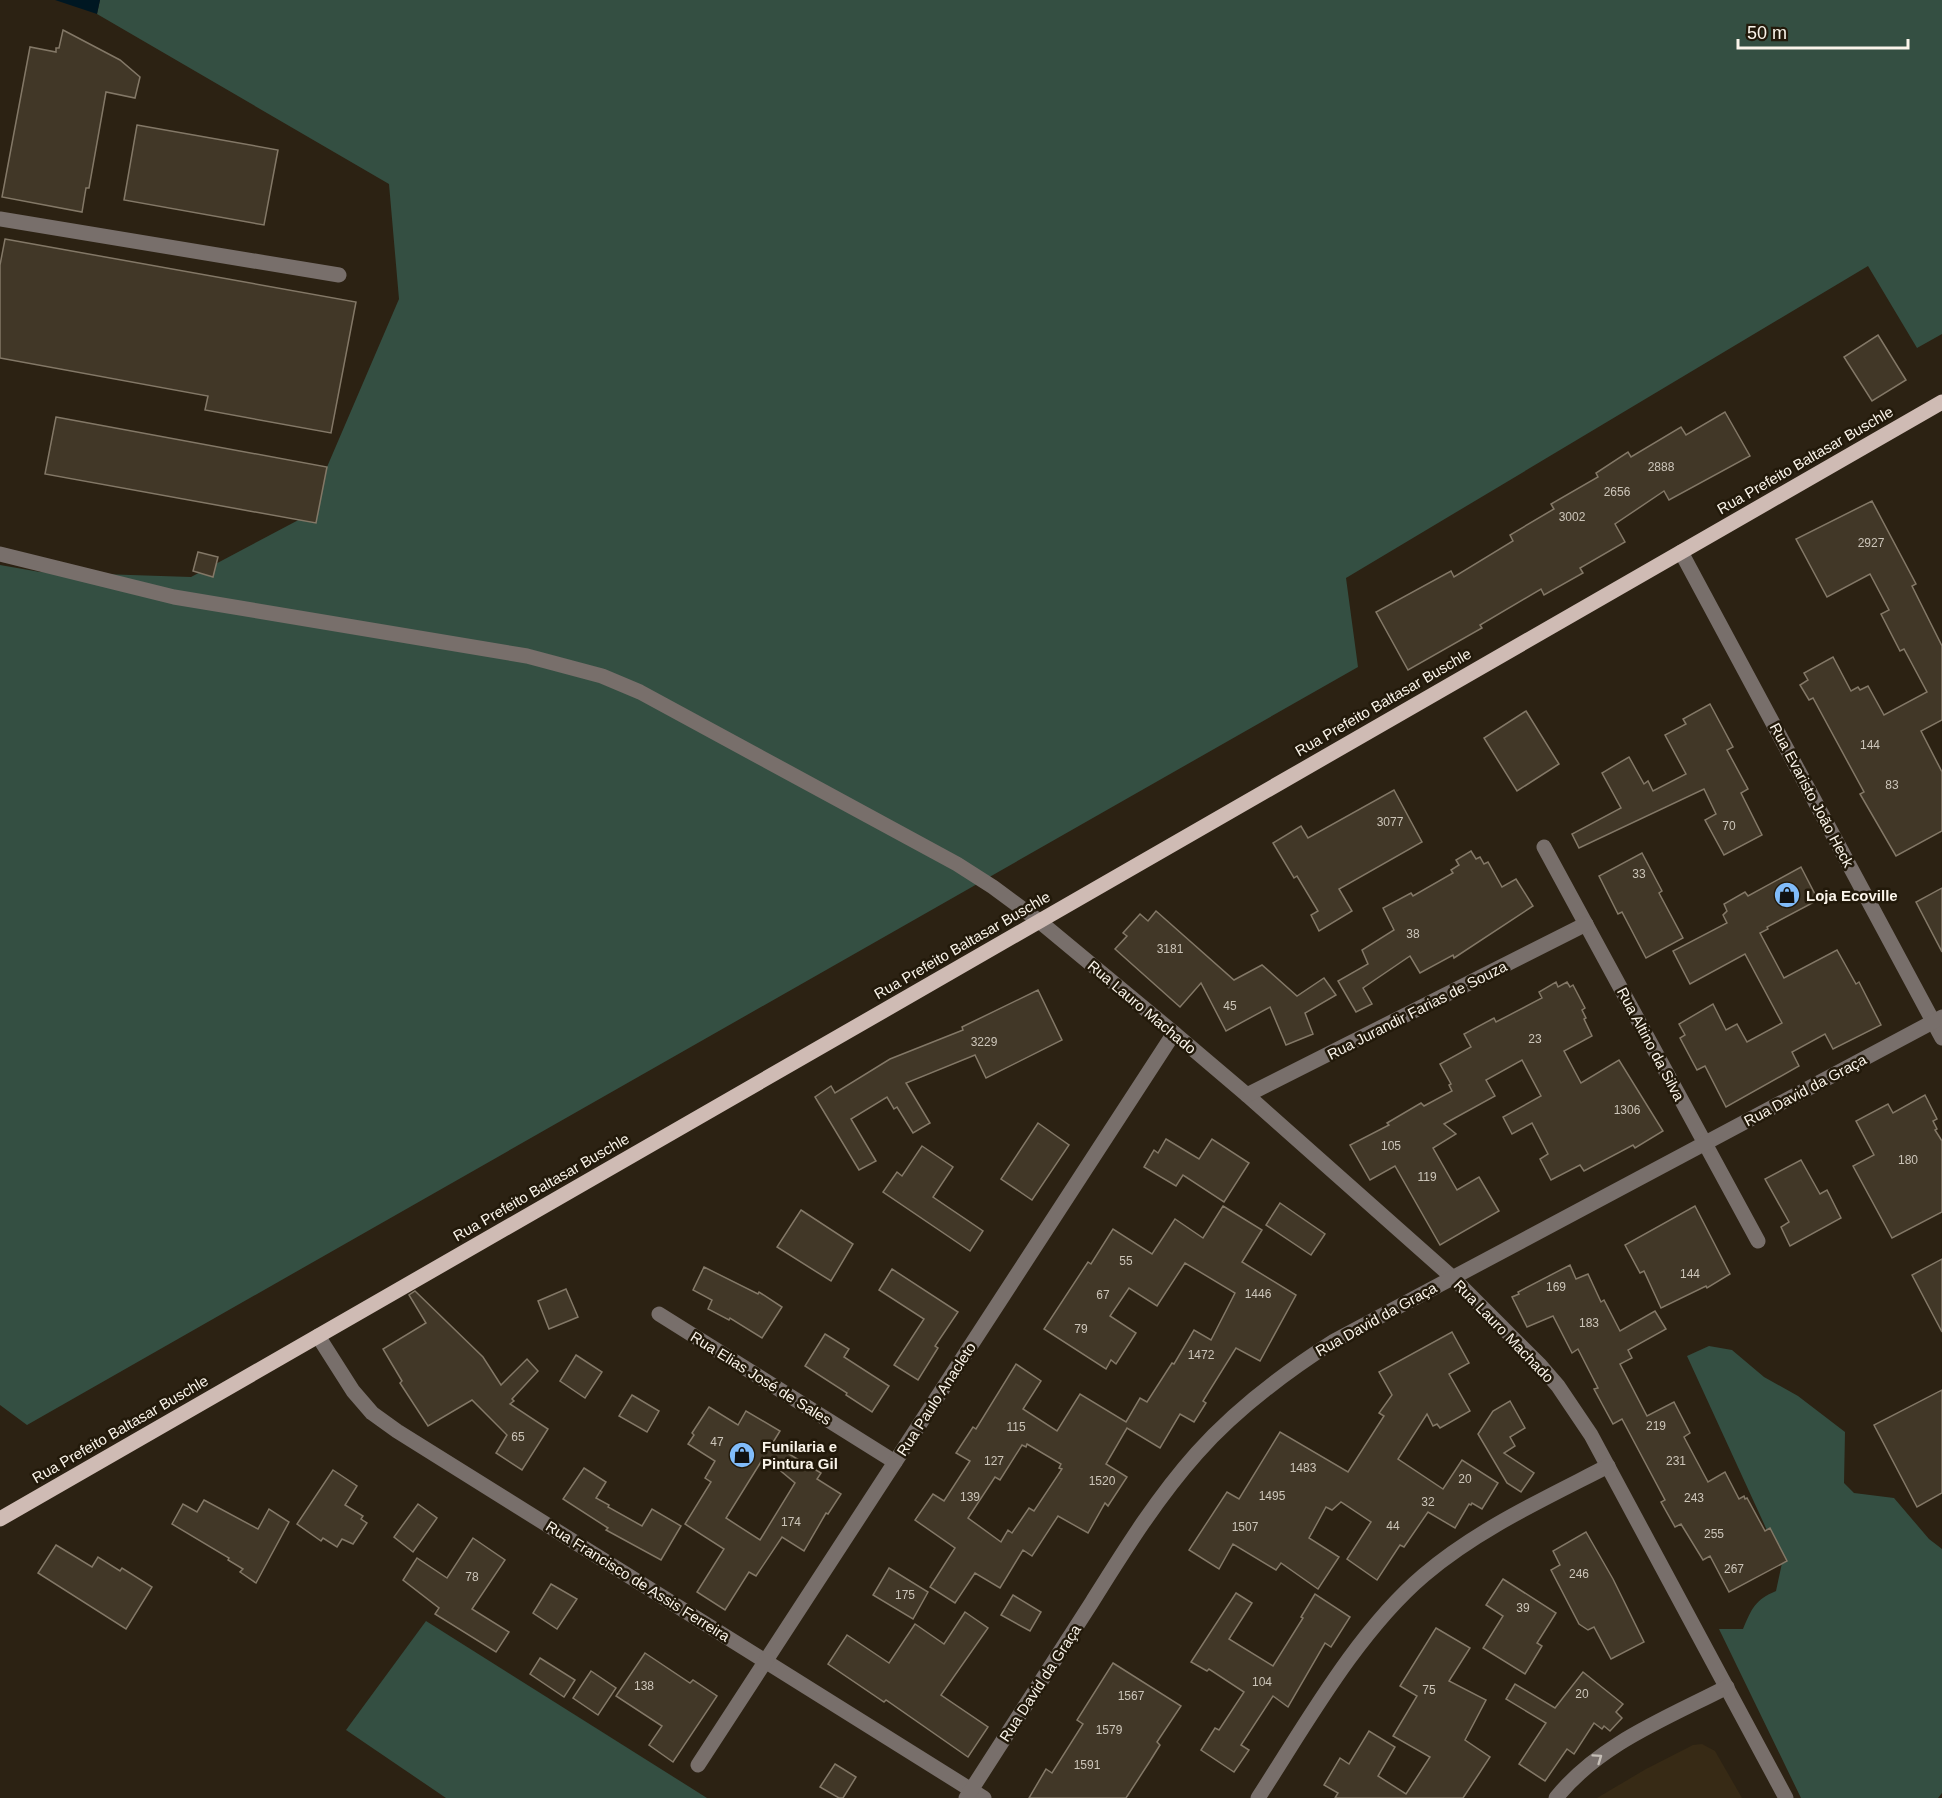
<svg xmlns="http://www.w3.org/2000/svg" width="1942" height="1798" viewBox="0 0 1942 1798" font-family="Arial,sans-serif">
<style>
.built{fill:#372a15}
.green{fill:#344f42}
.water{fill:#001722}
.building{fill:#413727;stroke:#837867;stroke-width:1.5;fill-rule:evenodd}
.lines{fill:none;stroke-linecap:round;stroke-linejoin:round}
.minor{stroke:#786f6b;stroke-width:15}
.major{stroke:#cfbbb4;stroke-width:15}
.oneway{stroke:#c6bfb7}
.labels{text-anchor:middle;dominant-baseline:central;stroke-width:5;stroke-linejoin:round;paint-order:stroke}
.number-label{font-size:12px;fill:#ccc5b9}
.street-label{font-size:15px;fill:#faf4ea;stroke:#22190a}
.poi-label{font-size:15px;font-weight:bold;fill:#faf4ea;stroke:#22190a;text-anchor:start}
</style>
<rect width="100%" height="100%" fill="#2c2213"/>
<polygon class="built" points="1702,1744 1715,1751 1742,1798 1597,1798 1646,1769 1693,1745"/>
<g class="green">
<polygon points="100,0 1942,0 1942,334 1917,348 1868,266 1346,578 1358,667 27,1425 0,1405 0,565 40,572 191,577 306,516 399,299 389,184 97,14"/>
<path d="M1709 1346 1732 1350 1764 1377 1798 1396 1845 1432 1844 1483 1854 1493 1894 1498 1929 1539 1942 1549V1793L1938 1798H1801L1719 1629H1743C1752 1608 1755 1600 1776 1591L1782 1563 1687 1356Z"/>
<polygon points="426,1621 707,1798 446,1798 346,1730"/>
</g>
<polygon class="water" points="55,0 100,0 97,14"/>
<g class="building">
<polygon points="63,30 120,60 140,77 135,98 106,92 89,188 86,188 82,212 2,197 30,47 56,52 56,48 59,48"/>
<polygon points="137,125 278,150 264,225 124,200"/>
<polygon points="5,239 356,302 331,433 205,410 208,396 0,358 0,265"/>
<polygon points="1878,335 1906,380 1872,401 1844,357"/>
<polygon points="1725,412 1750,456 1669,500 1664,491 1615,524 1625,542 1580,568 1583,573 1544,595 1541,589 1480,625 1482,628 1408,670 1376,612 1451,571 1454,577 1513,541 1510,535 1554,509 1551,504 1598,477 1596,473 1628,452 1631,457 1681,427 1686,435"/>
<polygon points="56,417 327,467 316,523 45,474"/>
<polygon points="1872,501 1916,584 1912,586 1942,646 1942,720 1921,731 1942,772 1942,831 1896,856 1860,794 1864,792 1813,698 1809,700 1800,685 1808,680 1804,673 1833,657 1851,691 1858,687 1860,690 1868,686 1884,715 1927,692 1904,649 1900,651 1881,614 1889,610 1870,574 1827,597 1796,539"/>
<polygon points="198,552 218,557 213,577 193,571"/>
<polygon points="1710,704 1733,747 1727,750 1748,789 1741,793 1762,835 1724,855 1705,820 1716,814 1704,789 1579,848 1572,834 1621,808 1602,773 1629,757 1644,784 1648,781 1653,791 1686,774 1665,735 1686,724 1683,719"/>
<polygon points="1526,711 1559,764 1517,791 1484,738"/>
<polygon points="1394,790 1422,842 1339,889 1352,911 1319,931 1311,915 1318,911 1297,876 1294,878 1273,843 1301,826 1308,838"/>
<polygon points="1471,851 1476,859 1480,857 1484,864 1488,862 1502,887 1516,879 1533,906 1454,958 1453,955 1420,973 1410,956 1363,988 1372,1004 1356,1012 1338,981 1368,964 1362,950 1394,930 1383,908 1411,893 1413,896 1453,873 1451,870 1459,865 1456,860"/>
<polygon points="1642,853 1662,891 1659,893 1683,938 1646,958 1622,912 1618,914 1599,876"/>
<polygon points="1801,867 1818,900 1767,927 1768,929 1760,933 1784,978 1837,950 1856,984 1859,982 1881,1025 1833,1049 1825,1034 1792,1052 1799,1066 1726,1107 1705,1066 1697,1070 1680,1038 1685,1035 1679,1024 1713,1004 1726,1030 1737,1024 1747,1042 1782,1023 1745,954 1690,984 1673,951 1727,923 1723,915 1727,911 1724,904 1745,892 1748,896"/>
<polygon points="1942,888 1942,952 1916,902"/>
<polygon points="1156,911 1234,980 1262,965 1297,996 1324,978 1336,995 1305,1013 1313,1034 1286,1045 1270,1007 1226,1031 1201,983 1180,1007 1115,949 1127,936 1123,933 1140,914 1148,921"/>
<polygon points="1556,982 1558,987 1567,982 1570,987 1573,985 1585,1008 1582,1010 1586,1018 1584,1019 1592,1036 1564,1051 1581,1083 1619,1060 1663,1131 1635,1148 1633,1145 1584,1171 1580,1165 1551,1180 1540,1159 1548,1154 1532,1123 1512,1134 1503,1117 1541,1096 1522,1060 1486,1080 1495,1096 1444,1124 1456,1134 1433,1148 1457,1190 1479,1177 1499,1211 1440,1245 1395,1166 1370,1180 1350,1145 1389,1125 1387,1123 1421,1103 1424,1106 1452,1091 1449,1085 1451,1084 1440,1064 1471,1047 1464,1034 1494,1018 1496,1022 1542,998 1539,992"/>
<polygon points="1038,990 1062,1040 986,1078 975,1055 906,1083 930,1123 913,1133 897,1107 894,1109 887,1097 851,1119 876,1161 859,1170 815,1097 831,1086 835,1093 890,1059 963,1030 962,1027"/>
<polygon points="1925,1095 1937,1119 1933,1121 1937,1129 1935,1130 1942,1141 1942,1212 1892,1238 1853,1166 1874,1155 1856,1121 1888,1104 1893,1113"/>
<polygon points="1038,1123 1069,1145 1032,1200 1001,1179"/>
<polygon points="1166,1139 1199,1159 1212,1139 1249,1163 1224,1202 1183,1175 1176,1186 1144,1167 1154,1150 1158,1153"/>
<polygon points="922,1146 953,1167 933,1197 983,1231 970,1251 883,1192 897,1172 902,1176"/>
<polygon points="1801,1160 1820,1194 1827,1190 1841,1218 1790,1246 1781,1227 1789,1222 1765,1179"/>
<polygon points="1280,1203 1325,1234 1311,1255 1266,1225"/>
<path d="M1223 1206 1262 1230 1242 1262 1296 1295 1260 1361 1236 1348 1203 1401 1206 1403 1194 1422 1180 1414 1160 1448 1127 1428 1106 1464 1127 1477 1108 1506 1105 1503 1088 1533 1058 1516 1032 1556 1023 1550 1000 1588 975 1573 955 1603 930 1587 955 1548 915 1520 933 1494 944 1501 970 1461 956 1453 973 1427 976 1429 1016 1364 1041 1381 1023 1409 1057 1431 1080 1394 1126 1422 1140 1398 1147 1402 1172 1363 1174 1364 1194 1330 1211 1340 1235 1293 1185 1263 1157 1306 1129 1288 1110 1316 1136 1333 1116 1364 1111 1360 1106 1369 1044 1329 1088 1262 1091 1264 1113 1229 1152 1254 1175 1219 1203 1238ZM1027 1444 1061 1464 1059 1468 1062 1469 1034 1511 1029 1508 1012 1533 1008 1530 1001 1542 968 1518 995 1477 1000 1480 1022 1445 1026 1447Z"/>
<polygon points="1695,1206 1730,1274 1707,1288 1706,1286 1661,1308 1644,1271 1640,1273 1625,1245"/>
<polygon points="801,1210 853,1244 831,1281 777,1247"/>
<polygon points="1942,1259 1942,1332 1912,1275"/>
<polygon points="1570,1265 1576,1279 1588,1274 1601,1302 1604,1300 1620,1331 1655,1311 1666,1329 1628,1350 1632,1358 1620,1364 1647,1416 1674,1402 1690,1433 1684,1437 1708,1482 1725,1472 1739,1499 1744,1496 1745,1499 1747,1498 1765,1531 1770,1528 1787,1561 1729,1592 1710,1556 1703,1560 1681,1524 1675,1527 1661,1502 1665,1500 1622,1419 1613,1424 1594,1389 1598,1388 1578,1349 1572,1353 1553,1316 1527,1327 1512,1297 1519,1294 1518,1292"/>
<polygon points="704,1267 758,1294 759,1292 782,1307 762,1338 730,1318 729,1320 708,1309 712,1300 693,1290"/>
<polygon points="892,1269 958,1312 935,1346 938,1348 918,1380 894,1365 924,1319 879,1290"/>
<polygon points="566,1289 578,1317 549,1329 538,1301"/>
<polygon points="415,1291 483,1357 501,1385 527,1359 538,1371 512,1399 514,1401 510,1404 548,1429 522,1470 496,1453 507,1435 472,1400 428,1426 400,1383 402,1381 383,1349 426,1323 409,1295"/>
<polygon points="1452,1332 1469,1363 1449,1374 1470,1411 1440,1428 1437,1424 1433,1426 1427,1414 1398,1459 1443,1489 1462,1460 1498,1483 1482,1509 1472,1503 1471,1505 1469,1504 1455,1528 1428,1512 1404,1547 1400,1545 1377,1580 1347,1559 1371,1522 1341,1502 1332,1510 1326,1507 1309,1538 1339,1557 1318,1589 1281,1563 1276,1570 1233,1544 1219,1569 1189,1550 1227,1492 1239,1499 1280,1432 1348,1472 1384,1416 1379,1413 1392,1395 1379,1372"/>
<polygon points="825,1334 849,1349 844,1357 889,1386 872,1412 846,1395 847,1393 805,1366"/>
<polygon points="576,1355 602,1372 585,1398 560,1381"/>
<polygon points="1942,1390 1942,1493 1917,1507 1874,1425"/>
<polygon points="632,1395 659,1411 647,1432 619,1416"/>
<polygon points="1510,1401 1525,1428 1510,1437 1515,1446 1504,1453 1534,1473 1521,1492 1507,1483 1478,1434 1493,1411"/>
<path d="M709 1407 738 1425 746 1411 780 1431 772 1444 821 1473 817 1479 841 1494 828 1514 826 1513 804 1551 782 1537 756 1576 749 1572 725 1610 697 1592 724 1549 685 1524 711 1482 705 1478 715 1461 688 1444 694 1435 692 1433ZM764 1457 795 1483 760 1540 726 1518Z"/>
<polygon points="584,1468 606,1482 596,1498 609,1505 608,1507 642,1526 652,1509 681,1526 661,1560 606,1530 608,1528 563,1499"/>
<polygon points="333,1470 357,1486 345,1505 363,1516 361,1519 367,1523 353,1544 342,1539 337,1547 323,1538 321,1541 297,1524"/>
<polygon points="204,1500 258,1529 269,1509 289,1522 256,1583 240,1572 243,1569 228,1560 229,1558 172,1524 183,1504 197,1512"/>
<polygon points="418,1504 437,1518 413,1552 394,1537"/>
<polygon points="1586,1532 1613,1579 1644,1642 1611,1659 1594,1627 1588,1630 1579,1624 1551,1570 1560,1565 1553,1551"/>
<polygon points="473,1538 505,1560 472,1609 509,1632 496,1652 435,1614 439,1608 403,1580 417,1558 447,1578"/>
<polygon points="56,1545 92,1567 98,1557 120,1571 122,1568 152,1587 126,1629 38,1573"/>
<polygon points="889,1568 928,1592 913,1619 873,1595"/>
<polygon points="1503,1579 1556,1613 1537,1643 1542,1646 1525,1674 1483,1648 1503,1616 1486,1605"/>
<polygon points="551,1584 577,1599 557,1629 533,1613"/>
<polygon points="1236,1593 1252,1603 1229,1639 1273,1666 1303,1618 1301,1617 1315,1594 1350,1617 1331,1647 1325,1643 1288,1707 1273,1696 1241,1745 1249,1750 1234,1772 1201,1750 1215,1728 1219,1730 1244,1692 1209,1669 1207,1671 1191,1662"/>
<polygon points="1013,1595 1041,1612 1030,1631 1001,1615"/>
<polygon points="965,1612 988,1628 941,1695 988,1727 968,1757 886,1700 884,1702 828,1664 847,1635 889,1663 915,1624 944,1644"/>
<polygon points="1436,1628 1470,1648 1449,1681 1486,1700 1465,1740 1490,1757 1463,1798 1335,1798 1338,1793 1324,1785 1340,1758 1349,1764 1369,1731 1395,1747 1378,1776 1406,1794 1430,1757 1393,1736 1417,1696 1400,1686"/>
<polygon points="645,1653 690,1683 693,1680 717,1696 673,1762 649,1745 662,1726 616,1696"/>
<polygon points="540,1658 575,1680 564,1697 530,1674"/>
<polygon points="1113,1663 1181,1706 1157,1742 1160,1745 1150,1761 1126,1798 1029,1798 1046,1769 1052,1773 1083,1724 1077,1720"/>
<polygon points="591,1671 616,1688 598,1715 573,1698"/>
<polygon points="1583,1672 1623,1704 1616,1712 1622,1718 1610,1731 1604,1726 1602,1729 1594,1723 1574,1754 1567,1749 1545,1781 1519,1764 1546,1723 1506,1699 1515,1684 1555,1708"/>
<polygon points="835,1764 856,1777 843,1798 839,1798 820,1787"/>
</g>
<g class="lines">
<g class="minor">
<polyline points="0,219 339,275"/>
<polyline points="1681,552 1942,1038"/>
<polyline points="0,554 174,597 527,656 602,676 640,692 957,864 993,887 1039,921 1174,1033 1247,1095 1452,1277 1539,1364 1558,1386 1591,1435 1786,1798"/>
<polyline points="1544,847 1758,1241"/>
<polyline points="1247,1095 1586,924"/>
<polyline points="659,1314 895,1462"/>
<polyline points="318,1336 353,1391 372,1413 397,1431 984,1798"/>
<polyline points="698,1765 1174,1033"/>
<path d="M966 1798C1008 1733 1050 1667 1092 1602 1124 1551 1156 1499 1197 1453 1236 1409 1284 1373 1334 1341L1942 1017"/>
<path d="M1258 1798C1306 1724 1357 1632 1424 1575 1478 1529 1546 1498 1608 1466"/>
<path d="M1556 1798C1599 1744 1667 1718 1727 1687"/>
</g>
<polyline class="major" points="0,1519 1942,402"/>
</g>
<defs><path id="oneway-chevron" d="M-2-3.5L2.5 0L-2 3.5" fill="none" stroke-width="1.6" stroke-linecap="round" stroke-linejoin="round" transform="scale(1.5)"/></defs>
<use class="oneway" href="#oneway-chevron" transform="translate(1598 1758) rotate(-35)"/>
<defs>
<g id="shop-disc" transform="scale(1.35)"><circle r="9.5" fill="#81bcfa" stroke="#22190a"/><path d="M-5-2.5h2.3a2.7 3.5 0 0 1 5.4 0H5L5.5 6h-11ZM-1.5-2.5h3a1.5 2.3 0 0 0-3 0Z" fill="#111"/></g>
</defs>
<g fill-rule="evenodd">
<use href="#shop-disc" x="1787" y="895"/>
<use href="#shop-disc" x="742" y="1455"/>
</g>
<g class="labels">
<g class="number-label">
<text x="1661" y="467">2888</text>
<text x="1617" y="492">2656</text>
<text x="1572" y="517">3002</text>
<text x="1871" y="543">2927</text>
<text x="1870" y="745">144</text>
<text x="1892" y="785">83</text>
<text x="1390" y="822">3077</text>
<text x="1729" y="826">70</text>
<text x="1639" y="874">33</text>
<text x="1413" y="934">38</text>
<text x="1170" y="949">3181</text>
<text x="1230" y="1006">45</text>
<text x="1535" y="1039">23</text>
<text x="984" y="1042">3229</text>
<text x="1627" y="1110">1306</text>
<text x="1391" y="1146">105</text>
<text x="1908" y="1160">180</text>
<text x="1427" y="1177">119</text>
<text x="1126" y="1261">55</text>
<text x="1690" y="1274">144</text>
<text x="1556" y="1287">169</text>
<text x="1258" y="1294">1446</text>
<text x="1103" y="1295">67</text>
<text x="1589" y="1323">183</text>
<text x="1081" y="1329">79</text>
<text x="1201" y="1355">1472</text>
<text x="1656" y="1426">219</text>
<text x="1016" y="1427">115</text>
<text x="518" y="1437">65</text>
<text x="717" y="1442">47</text>
<text x="994" y="1461">127</text>
<text x="1676" y="1461">231</text>
<text x="1303" y="1468">1483</text>
<text x="1465" y="1479">20</text>
<text x="1102" y="1481">1520</text>
<text x="1272" y="1496">1495</text>
<text x="970" y="1497">139</text>
<text x="1694" y="1498">243</text>
<text x="1428" y="1502">32</text>
<text x="791" y="1522">174</text>
<text x="1393" y="1526">44</text>
<text x="1245" y="1527">1507</text>
<text x="1714" y="1534">255</text>
<text x="1734" y="1569">267</text>
<text x="1579" y="1574">246</text>
<text x="472" y="1577">78</text>
<text x="905" y="1595">175</text>
<text x="1523" y="1608">39</text>
<text x="1262" y="1682">104</text>
<text x="644" y="1686">138</text>
<text x="1429" y="1690">75</text>
<text x="1582" y="1694">20</text>
<text x="1131" y="1696">1567</text>
<text x="1109" y="1730">1579</text>
<text x="1087" y="1765">1591</text>
</g>
<g class="street-label">
<text transform="translate(1805 460) rotate(-30)">Rua Prefeito Baltasar Buschle</text>
<text transform="translate(1383 702) rotate(-30)">Rua Prefeito Baltasar Buschle</text>
<text transform="translate(1812 795) rotate(62)">Rua Evaristo João Heck</text>
<text transform="translate(962 945) rotate(-30)">Rua Prefeito Baltasar Buschle</text>
<text transform="translate(1142 1007) rotate(40)">Rua Lauro Machado</text>
<text transform="translate(1417 1010) rotate(-27)">Rua Jurandir Farias de Souza</text>
<text transform="translate(1651 1044) rotate(62)">Rua Altino da Silva</text>
<text transform="translate(1805 1090) rotate(-28)">Rua David da Graça</text>
<text transform="translate(541 1187) rotate(-30)">Rua Prefeito Baltasar Buschle</text>
<text transform="translate(1376 1319) rotate(-29)">Rua David da Graça</text>
<text transform="translate(1504 1331) rotate(46)">Rua Lauro Machado</text>
<text transform="translate(761 1378) rotate(32)">Rua Elias José de Sales</text>
<text transform="translate(936 1399) rotate(-57)">Rua Paulo Anacleto</text>
<text transform="translate(120 1429) rotate(-30)">Rua Prefeito Baltasar Buschle</text>
<text transform="translate(638 1581) rotate(32)">Rua Francisco de Assis Ferreira</text>
<text transform="translate(1040 1683) rotate(-57)">Rua David da Graça</text>
</g>
<g class="poi-label">
<text x="1806" y="895">Loja Ecoville</text>
<text x="762" y="1446">Funilaria e<tspan x="762" dy="17">Pintura Gil</tspan></text>
</g>
</g>
<path d="M1738 39v9h170v-9" fill="none" stroke="#faf4ea" stroke-width="3"/>
<text x="1747" y="39" font-size="18" fill="#faf4ea" stroke="#22190a" stroke-width="4.5" paint-order="stroke">50 m</text>
</svg>
